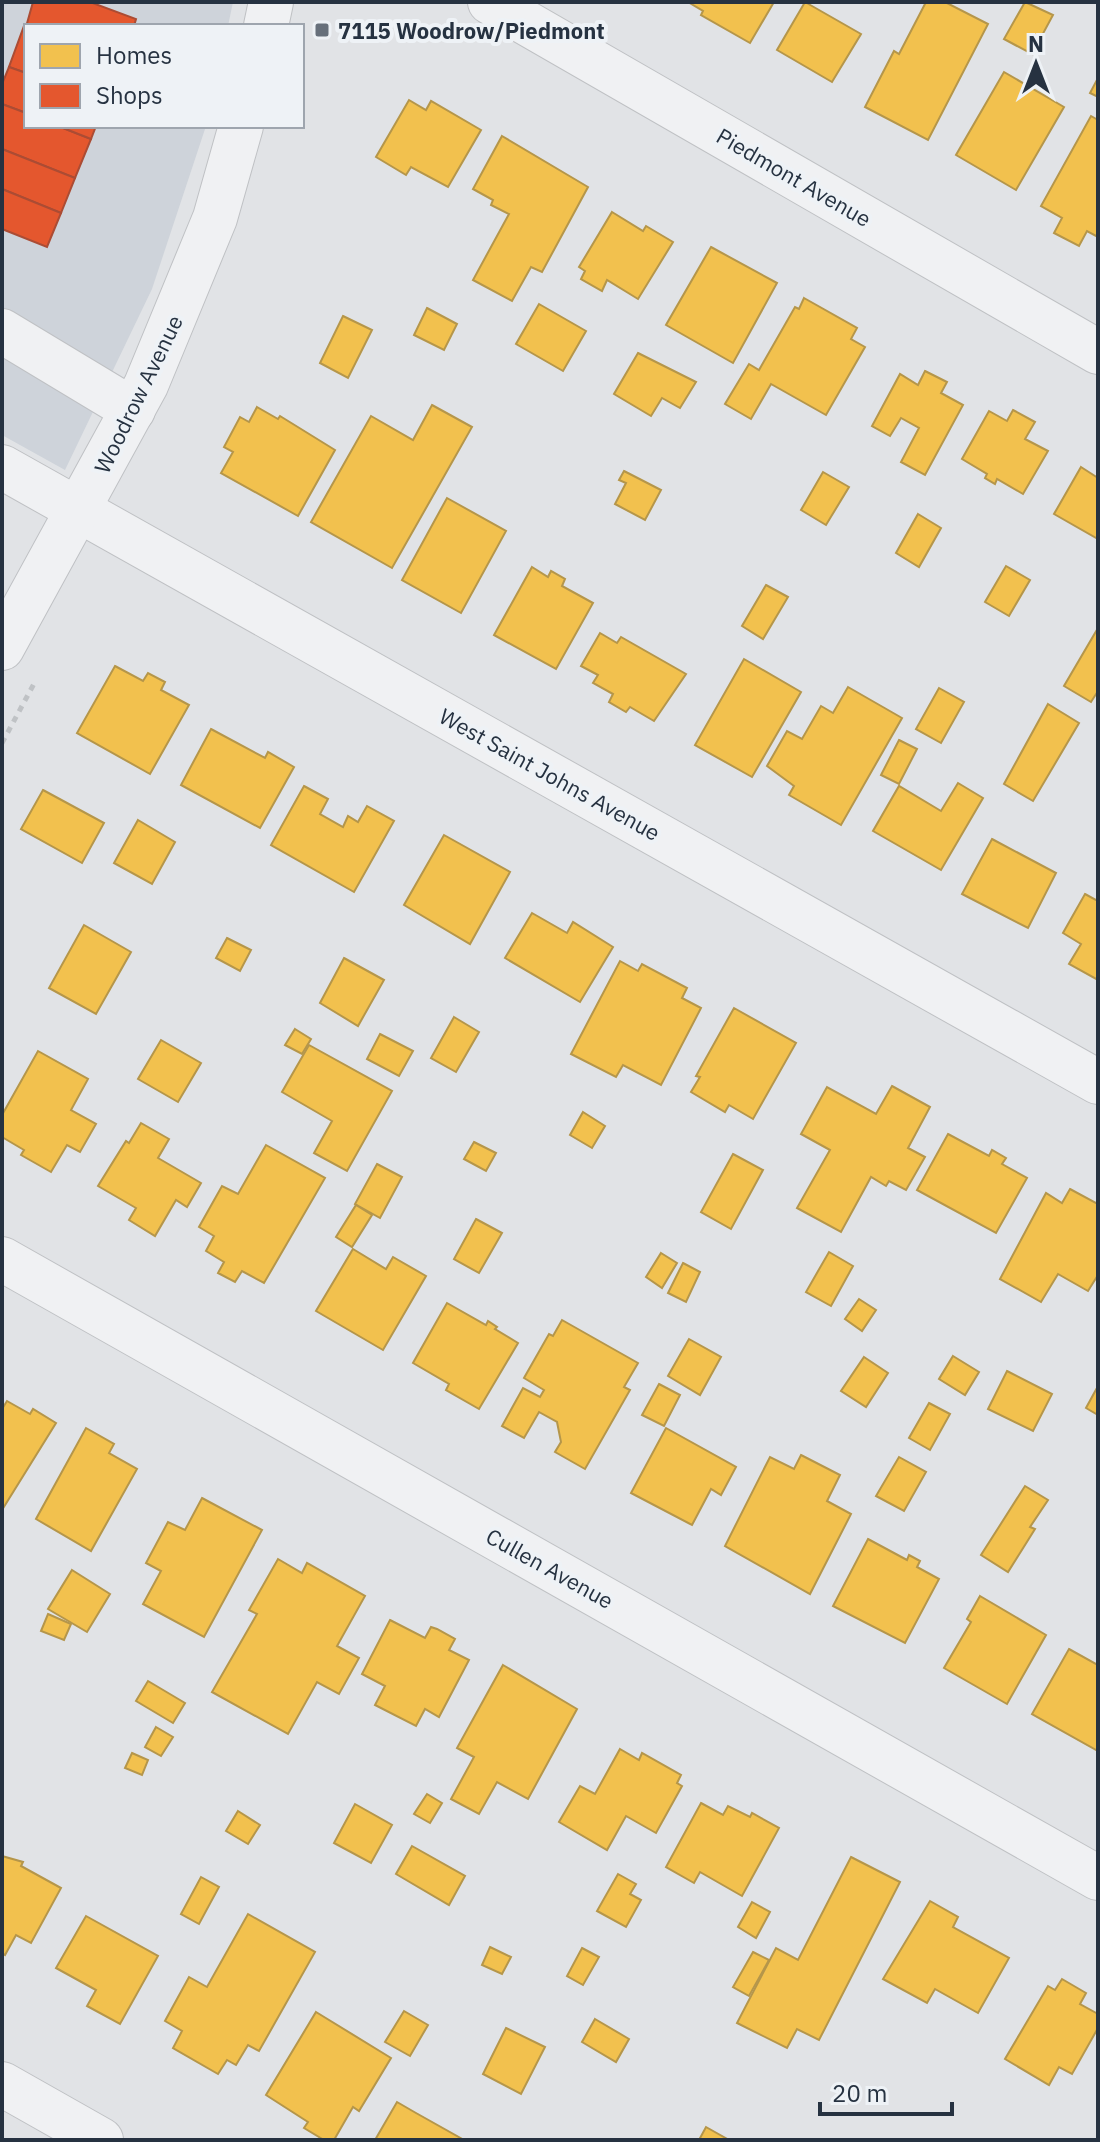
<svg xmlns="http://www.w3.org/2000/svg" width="1100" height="2142" viewBox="0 0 1100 2142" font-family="'IBM Plex Sans',sans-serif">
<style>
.built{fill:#ced3da}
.homes{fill:#f2c14e;stroke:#b5964a;stroke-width:2}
.shops{fill:#e4572e;stroke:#ab4c34;stroke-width:2}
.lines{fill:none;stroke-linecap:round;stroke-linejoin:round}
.minor-casing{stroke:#bfc1c4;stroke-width:46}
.path{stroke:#bfc2c5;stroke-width:5;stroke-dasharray:6 6;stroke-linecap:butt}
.minor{stroke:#f0f1f3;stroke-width:44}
.poi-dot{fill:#67707b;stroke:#eef2f6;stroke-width:3}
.labels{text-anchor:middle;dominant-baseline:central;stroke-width:8;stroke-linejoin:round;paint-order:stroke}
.poi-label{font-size:22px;font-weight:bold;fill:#263241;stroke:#eef2f6;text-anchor:start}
.street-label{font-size:22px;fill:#263241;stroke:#eef2f6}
</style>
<rect width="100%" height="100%" fill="#e1e3e6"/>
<polygon class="built" points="2,2 233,2 228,26 26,26 26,126 206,126 152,289 65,470 2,435"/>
<g class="homes">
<polygon points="688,2 774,2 750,43 701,15 703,11"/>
<polygon points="805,2 861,34 832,82 777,50"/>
<polygon points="926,2 945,2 988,24 928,140 865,107 894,51 899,54"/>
<polygon points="1025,2 1053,15 1032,54 1004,39"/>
<polygon points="1004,72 1064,107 1016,190 956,155"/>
<polygon points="1098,78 1098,97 1090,93"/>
<polygon points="409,100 426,110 431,101 481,130 448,187 411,167 406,175 376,157"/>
<polygon points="1091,116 1098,120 1098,237 1087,231 1079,246 1054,233 1062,218 1041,206"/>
<polygon points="502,136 588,187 542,272 531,267 512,301 473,280 509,214 491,205 493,200 473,189"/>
<polygon points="612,212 643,231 646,226 673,242 638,299 607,280 602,291 581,279 585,271 579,267"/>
<polygon points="711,247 777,283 733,363 666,325"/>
<polygon points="804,298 857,328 851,339 865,347 826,415 771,384 751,419 725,404 749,364 759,370 795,307 799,309"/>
<polygon points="539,304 586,331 563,371 516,344"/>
<polygon points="427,308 457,324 444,350 414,335"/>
<polygon points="343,316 372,330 348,378 320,363"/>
<polygon points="638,353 696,382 680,408 662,398 651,416 614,394"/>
<polygon points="925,371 947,382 941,393 963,405 925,475 901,462 919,428 901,418 890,436 872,426 900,374 918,385"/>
<polygon points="432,405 472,427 392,568 311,522 371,416 413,440"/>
<polygon points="257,407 278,419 280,416 335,450 298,516 221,473 233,452 224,447 240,417 249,422"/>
<polygon points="1013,410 1035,422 1025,439 1048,451 1023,494 997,479 995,484 985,478 987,474 962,459 989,411 1007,421"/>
<polygon points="1081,467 1098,478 1098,539 1054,514"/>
<polygon points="624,471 661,490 645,520 615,504 626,483 619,480"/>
<polygon points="823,472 849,487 826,525 801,510"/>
<polygon points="447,498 506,531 461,613 402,580"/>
<polygon points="918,514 941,528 919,567 896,553"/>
<polygon points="1006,566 1030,580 1009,616 985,602"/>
<polygon points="532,567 548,577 551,571 565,579 562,586 593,603 556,669 494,635"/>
<polygon points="766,585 788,597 763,639 742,626"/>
<polygon points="1098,628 1098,691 1091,702 1064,686"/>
<polygon points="600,633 617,643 621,637 686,674 654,721 630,707 626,712 609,702 613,694 593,683 598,675 581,666"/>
<polygon points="744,659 801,692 752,777 695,745"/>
<polygon points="115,666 143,681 148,673 165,682 161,690 189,705 150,774 77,733"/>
<polygon points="848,687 902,718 841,825 789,795 794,786 767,766 787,731 802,739 821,706 833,713"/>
<polygon points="939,688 964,702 941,743 916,729"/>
<polygon points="1048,704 1079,723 1033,801 1004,784"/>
<polygon points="211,729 265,758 268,752 294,767 260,828 181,785"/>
<polygon points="899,740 917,749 899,784 881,775"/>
<polygon points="958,783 983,798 941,870 873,831 899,786 941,811"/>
<polygon points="304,786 328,799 320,814 343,827 348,816 358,822 367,806 394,821 354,892 271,845"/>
<polygon points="43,790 104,823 82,863 21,829"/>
<polygon points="138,820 175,842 152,884 114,863"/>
<polygon points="444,835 510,872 470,944 404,905"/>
<polygon points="992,839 1056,873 1028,928 962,894"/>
<polygon points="1085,894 1098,901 1098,980 1069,964 1081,944 1063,933"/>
<polygon points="532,913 567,933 573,922 613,947 580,1002 505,958"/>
<polygon points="84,925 131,952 96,1014 49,988"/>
<polygon points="227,938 251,950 240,971 216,958"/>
<polygon points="344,958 384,980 358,1026 320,1003"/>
<polygon points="620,961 638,971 642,964 687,988 682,998 701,1008 661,1085 623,1065 616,1077 571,1054"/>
<polygon points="734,1008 796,1043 753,1119 729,1105 725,1112 691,1092 700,1077 696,1076"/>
<polygon points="454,1017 479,1032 456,1072 431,1058"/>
<polygon points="295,1029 311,1039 302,1054 285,1045"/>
<polygon points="380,1034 413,1051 399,1076 367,1059"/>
<polygon points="161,1040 201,1063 178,1102 138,1079"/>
<polygon points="309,1045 392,1091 347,1171 314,1153 332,1121 282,1092"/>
<polygon points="38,1051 88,1079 71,1110 96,1124 80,1152 67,1145 51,1172 21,1155 24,1150 2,1137 2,1115"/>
<polygon points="892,1086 930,1107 908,1148 925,1157 906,1190 889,1181 886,1186 871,1177 841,1232 797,1208 830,1150 801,1134 827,1087 876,1114"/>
<polygon points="583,1112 605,1126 592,1148 570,1135"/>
<polygon points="141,1123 169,1139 158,1158 201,1183 187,1207 176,1200 155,1236 129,1220 136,1208 98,1186 126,1141 129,1143"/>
<polygon points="948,1134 989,1156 992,1150 1006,1158 1002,1164 1027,1178 996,1233 917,1190"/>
<polygon points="474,1142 496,1153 486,1171 464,1159"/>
<polygon points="266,1145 325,1178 264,1283 242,1271 235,1282 218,1273 224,1262 206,1251 214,1236 199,1227 222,1186 238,1194"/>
<polygon points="733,1154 763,1170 731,1229 701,1212"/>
<polygon points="377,1164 402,1177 380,1218 355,1204"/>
<polygon points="1070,1189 1098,1204 1098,1275 1088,1291 1058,1274 1041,1302 1000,1279 1046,1193 1062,1203"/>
<polygon points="356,1205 372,1215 352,1247 336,1237"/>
<polygon points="476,1219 502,1233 479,1273 454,1259"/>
<polygon points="353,1249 386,1269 393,1257 426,1276 383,1350 316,1311"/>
<polygon points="829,1252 853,1266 831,1306 806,1292"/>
<polygon points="661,1253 677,1263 662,1288 646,1277"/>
<polygon points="683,1263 700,1272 686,1302 668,1293"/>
<polygon points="859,1299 876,1310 862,1331 845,1319"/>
<polygon points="447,1303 486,1325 488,1321 497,1327 495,1329 518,1343 479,1409 446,1390 449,1384 413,1363"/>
<polygon points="562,1320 638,1363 624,1387 630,1390 585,1469 555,1452 561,1442 557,1422 539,1412 524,1438 502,1426 523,1388 540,1397 544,1390 524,1378 549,1334 553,1336"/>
<polygon points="689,1339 721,1357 700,1395 668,1376"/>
<polygon points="953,1356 979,1372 965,1395 939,1379"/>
<polygon points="864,1357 888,1373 866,1407 841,1391"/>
<polygon points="1007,1371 1052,1394 1033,1431 988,1409"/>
<polygon points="659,1384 680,1395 664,1426 642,1415"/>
<polygon points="1098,1386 1098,1415 1086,1408"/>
<polygon points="7,1401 30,1414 33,1409 56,1423 2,1510 2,1409"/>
<polygon points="929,1403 950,1414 930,1450 909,1438"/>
<polygon points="86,1428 114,1444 109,1453 137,1469 91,1551 36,1519"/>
<polygon points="666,1428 736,1467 721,1495 711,1489 692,1525 631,1493"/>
<polygon points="801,1455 840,1475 827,1501 851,1514 810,1594 725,1546 770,1457 794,1469"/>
<polygon points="899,1457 926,1472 904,1511 876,1496"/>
<polygon points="1025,1486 1048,1500 1030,1527 1035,1529 1008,1572 981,1555"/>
<polygon points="202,1498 262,1530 204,1637 143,1604 161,1571 146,1563 168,1522 185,1530"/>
<polygon points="868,1539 907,1560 909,1555 920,1561 917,1567 939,1579 905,1643 833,1606"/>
<polygon points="278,1559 302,1573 307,1563 365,1596 337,1646 359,1658 339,1694 317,1682 288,1734 212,1692 257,1614 249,1610"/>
<polygon points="72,1570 110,1594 87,1632 48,1609"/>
<polygon points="980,1596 1046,1635 1007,1704 944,1668 971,1622 967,1619"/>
<polygon points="48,1614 71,1624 64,1640 41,1631"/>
<polygon points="390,1620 425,1638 431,1627 437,1629 455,1639 449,1650 469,1660 439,1717 425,1709 416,1726 375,1705 385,1686 362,1674"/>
<polygon points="1069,1649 1098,1665 1098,1751 1032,1714"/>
<polygon points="503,1665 577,1709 528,1799 497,1782 479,1814 451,1799 474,1757 457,1748"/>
<polygon points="148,1681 185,1703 173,1723 136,1701"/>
<polygon points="156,1727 173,1737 161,1756 145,1747"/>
<polygon points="620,1749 639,1760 642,1753 681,1775 677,1783 682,1786 656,1833 626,1816 607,1850 559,1822 580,1786 595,1794"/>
<polygon points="132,1753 148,1760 142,1775 125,1768"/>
<polygon points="427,1794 442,1803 430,1823 414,1814"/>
<polygon points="701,1803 723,1815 728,1806 750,1817 752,1813 779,1828 742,1896 700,1872 694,1883 666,1867"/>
<polygon points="355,1804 392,1825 371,1863 334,1843"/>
<polygon points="238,1811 260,1825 248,1844 226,1831"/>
<polygon points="412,1846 465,1876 449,1905 396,1874"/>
<polygon points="2,1856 23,1862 21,1866 61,1888 31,1943 16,1935 5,1955 2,1953"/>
<polygon points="851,1857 900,1882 819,2040 797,2029 787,2048 737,2023 776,1948 798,1960"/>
<polygon points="618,1874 636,1884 630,1894 641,1900 626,1927 597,1911"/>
<polygon points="201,1877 219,1887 199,1924 181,1914"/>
<polygon points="930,1901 958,1917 953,1927 1009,1958 978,2013 935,1989 927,2003 883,1979"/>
<polygon points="752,1902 770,1912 756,1938 738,1927"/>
<polygon points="248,1914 315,1952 259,2051 248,2045 236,2065 227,2060 218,2074 173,2048 182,2031 165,2021 189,1977 207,1987"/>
<polygon points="86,1916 158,1956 120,2024 87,2006 96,1990 56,1968"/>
<polygon points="490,1947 511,1957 502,1974 482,1965"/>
<polygon points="582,1948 599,1957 583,1985 567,1976"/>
<polygon points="753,1952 769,1960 749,1996 733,1987"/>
<polygon points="1062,1979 1086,1993 1080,2004 1098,2014 1098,2028 1072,2074 1059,2067 1049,2085 1005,2059 1048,1986 1055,1990"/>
<polygon points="404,2011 428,2025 410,2056 385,2042"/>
<polygon points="316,2012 391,2058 359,2111 353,2107 334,2140 324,2140 304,2128 308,2122 266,2095"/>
<polygon points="595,2019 629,2039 616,2062 582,2042"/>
<polygon points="506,2028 545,2047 521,2094 483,2074"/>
<polygon points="397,2102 416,2113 464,2140 375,2140"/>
<polygon points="706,2127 729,2140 699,2140"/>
</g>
<g class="shops">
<polygon points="33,2 90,2 136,19 134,26 26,27"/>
<polygon points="24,26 26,27 26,73 9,67"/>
<polygon points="9,67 26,73 26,113 2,104 2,84"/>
<polygon points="2,104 26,113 26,126 58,126 91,139 75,178 2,149"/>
<polygon points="58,126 96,126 91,139"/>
<polygon points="2,149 75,178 61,213 2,189"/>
<polygon points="2,189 61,213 47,247 2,229"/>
</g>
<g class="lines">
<g class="minor-casing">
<g id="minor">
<polyline points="490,2 1098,352"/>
<polyline points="266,26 271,2"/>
<polyline points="2,331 133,410"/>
<polyline points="2,467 1098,1082"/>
<polyline points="2,648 146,385 215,218 241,126"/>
<polyline points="2,1259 1098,1878"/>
<polyline points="2,2084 101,2140"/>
</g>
</g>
<polyline class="path" points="2,743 36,680"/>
<use href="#minor" class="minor"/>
</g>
<rect class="poi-dot" x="314" y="22" width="16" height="16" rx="4"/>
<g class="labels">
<g class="poi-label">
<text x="338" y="30">7115 Woodrow/Piedmont</text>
</g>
<g class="street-label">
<text transform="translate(794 177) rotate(30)">Piedmont Avenue</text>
<text transform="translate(138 394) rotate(-64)">Woodrow Avenue</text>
<text transform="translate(550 774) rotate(29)">West Saint Johns Avenue</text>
<text transform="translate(550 1568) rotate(29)">Cullen Avenue</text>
</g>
</g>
<rect width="1100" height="2142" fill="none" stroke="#263241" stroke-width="8"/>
<rect x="24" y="24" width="280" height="104" fill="#eef2f6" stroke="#9ea5ae" stroke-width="2"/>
<rect x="40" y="44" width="40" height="24" fill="#f2c14e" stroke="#9ea5ae" stroke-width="2"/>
<text x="96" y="64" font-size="24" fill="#263241">Homes</text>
<rect x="40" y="84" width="40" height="24" fill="#e4572e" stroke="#9ea5ae" stroke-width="2"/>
<text x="96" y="104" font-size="24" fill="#263241">Shops</text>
<g transform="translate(1036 64)" stroke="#eef2f6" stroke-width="6" paint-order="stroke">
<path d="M0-6L14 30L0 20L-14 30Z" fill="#263241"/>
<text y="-12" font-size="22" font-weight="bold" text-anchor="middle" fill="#263241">N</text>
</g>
<path d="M820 2102v12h132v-12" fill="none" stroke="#263241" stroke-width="4"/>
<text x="832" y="2102" font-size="24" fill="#263241" stroke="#eef2f6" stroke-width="6" paint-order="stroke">20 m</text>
</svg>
